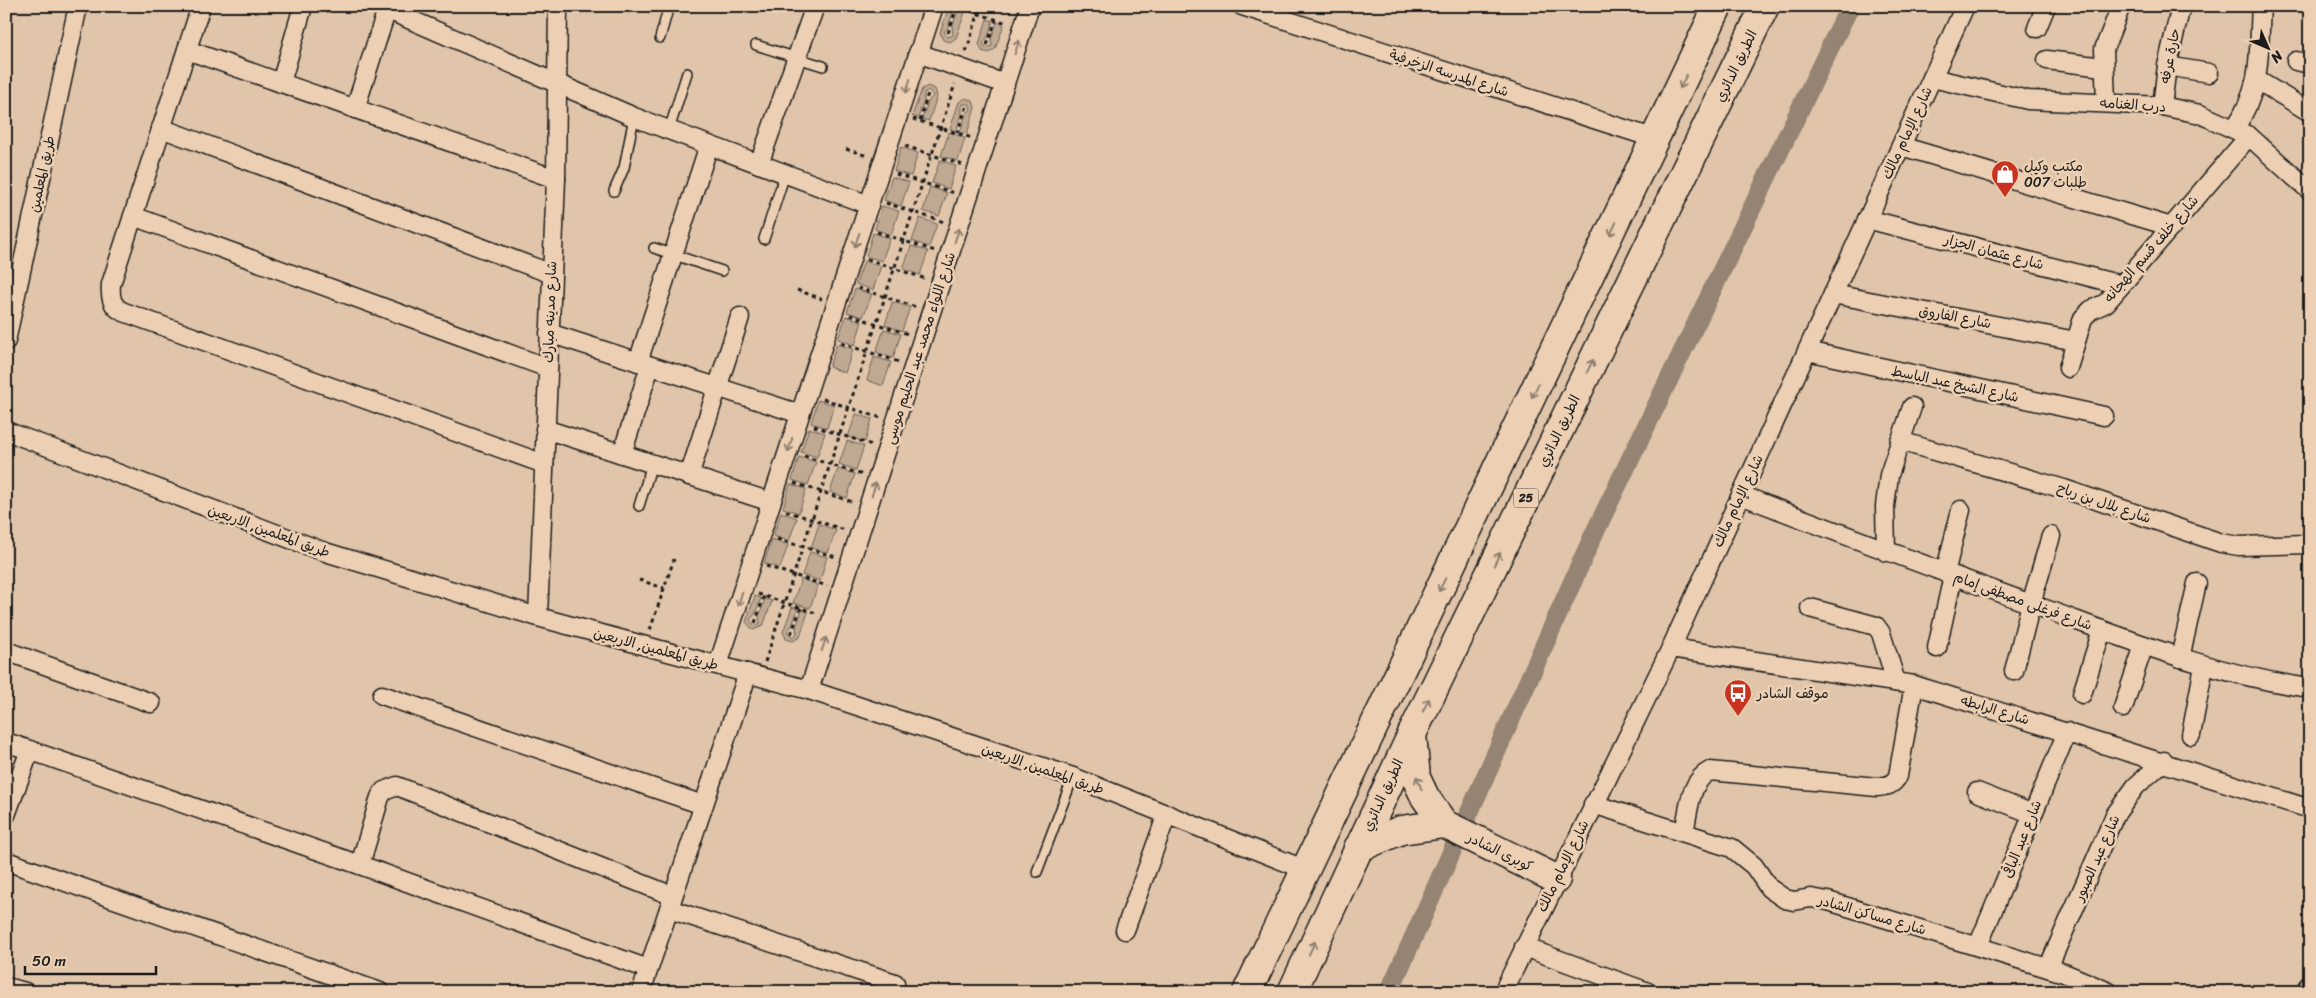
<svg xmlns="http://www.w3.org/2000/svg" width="2316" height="998" viewBox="0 0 2316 998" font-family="Sriracha,'Playpen Sans Arabic',sans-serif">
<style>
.green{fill:#c0a992;stroke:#6e6257}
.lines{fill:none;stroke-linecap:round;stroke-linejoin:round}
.canal{stroke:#958473;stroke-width:19}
.service-casing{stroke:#1c1c1c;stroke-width:12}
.minor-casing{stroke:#1c1c1c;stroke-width:21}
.tertiary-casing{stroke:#1c1c1c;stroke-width:25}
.trunk-casing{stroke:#1c1c1c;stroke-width:31}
.path{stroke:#1c1c1c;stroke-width:3;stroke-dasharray:4 4;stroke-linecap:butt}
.service{stroke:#edd0b3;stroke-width:9}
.minor{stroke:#edd0b3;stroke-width:18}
.tertiary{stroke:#edd0b3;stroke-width:21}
.trunk{stroke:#edd0b3;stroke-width:28}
.oneway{stroke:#8f7f6f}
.labels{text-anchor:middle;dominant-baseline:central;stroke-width:5;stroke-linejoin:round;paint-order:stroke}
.shield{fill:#edd0b3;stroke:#5b5249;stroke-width:1}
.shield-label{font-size:12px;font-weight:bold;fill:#1c1c1c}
.street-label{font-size:14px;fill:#1c1c1c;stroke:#edd0b3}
.poi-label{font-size:14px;fill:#1c1c1c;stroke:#edd0b3;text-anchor:start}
</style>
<rect width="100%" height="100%" fill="#e0c5aa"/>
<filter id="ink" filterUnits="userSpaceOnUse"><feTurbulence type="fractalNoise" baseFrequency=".02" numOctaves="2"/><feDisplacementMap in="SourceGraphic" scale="10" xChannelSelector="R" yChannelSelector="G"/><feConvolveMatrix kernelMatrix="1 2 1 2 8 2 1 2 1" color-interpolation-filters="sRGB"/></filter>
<g filter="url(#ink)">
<g class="green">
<polygon points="949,7 954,9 948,27 944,32 948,37 953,35 952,27 958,10 965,12 956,38 950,42 943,40 940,33"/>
<polygon points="987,19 993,21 988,37 983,43 985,48 992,46 991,39 997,22 1004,25 995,49 989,53 982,51 979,44"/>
<polygon points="928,86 935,89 937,96 929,121 922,119 928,102 933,96 929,90 924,93 924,101 918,118 912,116 922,89"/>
<polygon points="966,98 973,101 975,108 967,134 960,132 966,114 971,109 969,103 962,105 962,114 956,131 950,129 959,102"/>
<polygon points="949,132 965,138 958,161 941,156"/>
<polygon points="901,147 918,153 911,176 894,171"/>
<polygon points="940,160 956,166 949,189 932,183"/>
<polygon points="892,177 909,182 901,206 884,200"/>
<polygon points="930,187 947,193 939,216 923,211"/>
<polygon points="882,206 899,211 891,235 875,229"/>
<polygon points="920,218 937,224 929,247 912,241"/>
<polygon points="873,233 890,238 882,261 866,256"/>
<polygon points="911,246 928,251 920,275 903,269"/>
<polygon points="864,261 881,266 873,290 856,284"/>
<polygon points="855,289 872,294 863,317 847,312"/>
<polygon points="892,302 910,307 902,331 885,325"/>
<polygon points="846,316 862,321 855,345 838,339"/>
<polygon points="884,329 901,334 893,358 876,352"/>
<polygon points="837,344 853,349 845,373 829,367"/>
<polygon points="874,357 891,362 883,386 867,380"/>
<polygon points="818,400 834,405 827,428 811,423"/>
<polygon points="856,414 872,419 865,442 848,437"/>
<polygon points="809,428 825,433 817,457 801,452"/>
<polygon points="847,441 864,446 856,470 839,464"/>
<polygon points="799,457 816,462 808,485 792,480"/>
<polygon points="838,469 855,474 847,498 830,492"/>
<polygon points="790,484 806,489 799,513 783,508"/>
<polygon points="781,512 797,518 789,541 773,536"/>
<polygon points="819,524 836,530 828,553 811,548"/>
<polygon points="772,539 788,545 780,568 764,563"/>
<polygon points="810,552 827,557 820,581 802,575"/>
<polygon points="801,579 818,585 810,608 793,603"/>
<polygon points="755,596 761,598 755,614 750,620 755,626 760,623 759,617 765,599 772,601 763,626 753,630 746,622"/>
<polygon points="792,607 798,609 792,626 787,631 792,637 797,634 796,627 802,610 808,612 800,637 793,641 786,639 783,632"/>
</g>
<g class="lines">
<polyline class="canal" points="1389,992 1593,536 1850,6"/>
<g class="service-casing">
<g id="service">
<polyline points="660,38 669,6"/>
<polyline points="756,45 823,66"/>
<polyline points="669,130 687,73"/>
<polyline points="614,191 624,168 634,117"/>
<polyline points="764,239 785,174"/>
<polyline points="654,248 722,271"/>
<polyline points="639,506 652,464"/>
<polyline points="1037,872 1073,777"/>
</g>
</g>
<g class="minor-casing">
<g id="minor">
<path d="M201 6 111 284C110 296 111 307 124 312L544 464"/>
<polyline points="379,6 634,117 869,205"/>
<polyline points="1242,6 1656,139"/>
<polyline points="2037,28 2046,6"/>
<polyline points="187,50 556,179"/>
<polyline points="918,53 1005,84"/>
<polyline points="2047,60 2103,67"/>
<polyline points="2296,61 2310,64"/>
<polyline points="2167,66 2209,73"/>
<polyline points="1932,78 2028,100 2162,106 2200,114 2249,136 2310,191"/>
<polyline points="2257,80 2308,111"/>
<polyline points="281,83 303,6"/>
<polyline points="2106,103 2104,49 2121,6"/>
<polyline points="2162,106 2167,66 2181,6"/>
<polyline points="355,109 388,6"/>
<polyline points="161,128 552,274"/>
<path d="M2235 128C2263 85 2258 56 2261 6"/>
<polyline points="1901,146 2172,227"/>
<polyline points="759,164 815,6"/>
<polyline points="133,216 548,368"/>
<polyline points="1867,219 2121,285"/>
<polyline points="1833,294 2076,341"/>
<polyline points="549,333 800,414"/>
<polyline points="6,341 78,6"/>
<polyline points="1807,351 2104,416"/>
<polyline points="638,362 709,145"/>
<polyline points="2068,368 2083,318 2091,310 2106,303 2249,136"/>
<polyline points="545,429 771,502"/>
<polyline points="6,431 322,551 538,617 809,690 1073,777 1306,870"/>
<polyline points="1900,441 2064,489 2221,543 2239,546 2310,544"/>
<polyline points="622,454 650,366"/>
<polyline points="689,476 740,317"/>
<path d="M1741 495C1846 536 1951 575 2056 613 2140 644 2221 676 2310 688"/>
<polyline points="1886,552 1885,506 1889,475 1912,407"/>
<polyline points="1945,573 1961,510"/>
<polyline points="1810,608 1876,626 1881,633 1896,682"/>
<polyline points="538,617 556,179 558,6"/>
<polyline points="1671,648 1914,685 2310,809"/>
<polyline points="1937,648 1953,576"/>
<polyline points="6,651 151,703"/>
<polyline points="2180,658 2197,583"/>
<polyline points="718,665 934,6"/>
<polyline points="2014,671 2031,604 2051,536"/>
<polyline points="809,690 1030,6"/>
<polyline points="2082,694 2102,630"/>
<polyline points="382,695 703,805"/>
<polyline points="2123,708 2144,645"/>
<polyline points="2191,735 2204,666"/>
<polyline points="6,742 360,865 648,969"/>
<polyline points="1977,792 2033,814"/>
<polyline points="1593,804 1732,848 1754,866 1769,888 1785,899 1794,901 1811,898 1828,901 2064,973 2109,992"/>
<polyline points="6,815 30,750"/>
<path d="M1684 832C1689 811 1689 781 1710 771L1877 787C1888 786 1893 785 1898 776L1914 685"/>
<polyline points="6,861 380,992"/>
<polyline points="360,865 380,797 384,791 397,786 673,896"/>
<polyline points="669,909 895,983"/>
<polyline points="1125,930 1167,814"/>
<polyline points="1978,946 2067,732"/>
<polyline points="1524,947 1648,992"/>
<polyline points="2048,968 2115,815 2136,786 2164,761"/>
<polyline points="6,987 25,992"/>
<polyline points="641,992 748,673"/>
<polyline points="1503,992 1671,648 1965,6"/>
</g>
</g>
<g class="tertiary-casing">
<polyline id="tertiary" points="2308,992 2310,987"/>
</g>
<g class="trunk-casing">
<g id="trunk">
<polyline points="1412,734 1416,778 1425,797 1444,824 1556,879"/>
<polyline points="1358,848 1401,830 1444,824"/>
<polyline points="1247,992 1718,6"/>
<polyline points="1292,992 1412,734 1765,6"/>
</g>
</g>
<g class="path">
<polyline points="955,6 1007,23"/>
<polyline points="948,33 957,7"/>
<polyline points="987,45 996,20"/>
<polyline points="966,52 981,6"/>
<polyline points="913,119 972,138"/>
<polyline points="920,121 928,93"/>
<polyline points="957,133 967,106"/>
<polyline points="905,146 963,165"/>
<polyline points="846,149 868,156"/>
<polyline points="896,174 954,193"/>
<polyline points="886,203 944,222"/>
<polyline points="877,232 935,251"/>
<polyline points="867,259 926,279"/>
<polyline points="858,288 916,307"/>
<polyline points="797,290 822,299"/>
<polyline points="850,315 908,334"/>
<polyline points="841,343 899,362"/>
<polyline points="823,399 881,418"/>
<polyline points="814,426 872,445"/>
<polyline points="804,456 863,475"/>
<polyline points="794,483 853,502"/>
<polyline points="786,511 845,530"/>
<polyline points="777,539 836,557"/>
<polyline points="766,566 827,586"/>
<polyline points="639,580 664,588"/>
<polyline points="758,594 816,613"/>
<polyline points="755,623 764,596"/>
<polyline points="650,630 674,559"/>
<polyline points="791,634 801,608"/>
<polyline points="765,662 955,84"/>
</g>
<use href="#service" class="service"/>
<use href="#minor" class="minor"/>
<use href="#tertiary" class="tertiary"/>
<use href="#trunk" class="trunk"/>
</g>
<defs><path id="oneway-shaft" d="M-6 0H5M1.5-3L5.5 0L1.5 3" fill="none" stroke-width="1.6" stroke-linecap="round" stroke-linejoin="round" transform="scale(1.25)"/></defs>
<g class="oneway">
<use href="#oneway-shaft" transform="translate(1017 47) rotate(-72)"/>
<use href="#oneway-shaft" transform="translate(1683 82) rotate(115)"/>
<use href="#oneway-shaft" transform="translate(908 86) rotate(108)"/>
<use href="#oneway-shaft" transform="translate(1613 229) rotate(116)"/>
<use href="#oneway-shaft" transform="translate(957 235) rotate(-72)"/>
<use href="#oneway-shaft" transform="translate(857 240) rotate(108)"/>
<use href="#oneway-shaft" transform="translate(1590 366) rotate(-64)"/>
<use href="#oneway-shaft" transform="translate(1535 391) rotate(116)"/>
<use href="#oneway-shaft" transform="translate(790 445) rotate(108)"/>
<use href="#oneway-shaft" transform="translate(874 489) rotate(-72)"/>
<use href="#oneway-shaft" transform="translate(1497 559) rotate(-64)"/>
<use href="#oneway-shaft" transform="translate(1442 585) rotate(116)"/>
<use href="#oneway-shaft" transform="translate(740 599) rotate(108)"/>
<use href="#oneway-shaft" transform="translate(824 644) rotate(-72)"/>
<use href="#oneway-shaft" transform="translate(1426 705) rotate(-64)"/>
<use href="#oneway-shaft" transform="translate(1419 783) rotate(-111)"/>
<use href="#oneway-shaft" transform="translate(1312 948) rotate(-65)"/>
</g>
</g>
<defs>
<g id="shop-pin" transform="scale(1.4375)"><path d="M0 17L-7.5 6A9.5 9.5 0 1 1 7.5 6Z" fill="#c8321e" stroke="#edd0b3"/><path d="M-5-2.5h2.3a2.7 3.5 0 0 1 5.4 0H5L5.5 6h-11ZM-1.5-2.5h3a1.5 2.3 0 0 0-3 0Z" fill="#fff"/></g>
<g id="bus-pin" transform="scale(1.4375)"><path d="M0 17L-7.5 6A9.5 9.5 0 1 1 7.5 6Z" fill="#c8321e" stroke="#edd0b3"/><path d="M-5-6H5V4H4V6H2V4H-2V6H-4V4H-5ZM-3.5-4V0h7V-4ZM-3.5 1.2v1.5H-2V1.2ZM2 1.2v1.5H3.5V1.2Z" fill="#fff"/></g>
</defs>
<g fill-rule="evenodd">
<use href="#shop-pin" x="2005" y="174"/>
<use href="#bus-pin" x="1738" y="693"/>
</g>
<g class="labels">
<rect class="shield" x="1513.5" y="488.5" width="25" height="19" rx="4"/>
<g class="shield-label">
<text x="1526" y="498">25</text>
</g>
<g class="street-label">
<text transform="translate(2170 56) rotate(-79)">حارة عرفه</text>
<text transform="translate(1736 66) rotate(-64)">الطريق الدائري</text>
<text transform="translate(1449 73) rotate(18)">شارع المدرسه الزخرفية</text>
<text transform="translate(2133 105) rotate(4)">درب الغنامه</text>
<text transform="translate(1907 133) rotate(-65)">شارع الإمام مالك</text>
<text transform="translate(42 174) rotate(-78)">طريق المعلمين</text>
<text transform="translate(2151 249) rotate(-49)">شارع خلف قسم الهجانه</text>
<text transform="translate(1994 252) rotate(15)">شارع عثمان الجزار</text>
<text transform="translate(550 312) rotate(-88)">شارع مدينه مبارك</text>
<text transform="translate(1955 317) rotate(11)">شارع الفاروق</text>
<text transform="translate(920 348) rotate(-72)">شارع اللواء محمد عبد الحليم موسى</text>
<text transform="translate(1955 384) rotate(12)">شارع الشيخ عبد الباسط</text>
<text transform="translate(1559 431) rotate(-64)">الطريق الدائري</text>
<text transform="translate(1738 501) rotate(-65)">شارع الإمام مالك</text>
<text transform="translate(2104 503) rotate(19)">شارع بلال بن رباح</text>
<text transform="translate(269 531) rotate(20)">طريق المعلمين, الاربعين</text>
<text transform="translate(2023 601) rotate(20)">شارع فرغلى مصطفى إمام</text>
<text transform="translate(656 649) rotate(15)">طريق المعلمين, الاربعين</text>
<text transform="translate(1995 710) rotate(17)">شارع الرابطه</text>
<text transform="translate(1043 769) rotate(19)">طريق المعلمين, الاربعين</text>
<text transform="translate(1383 795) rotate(-65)">الطريق الدائري</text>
<text transform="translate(2022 839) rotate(-68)">شارع عبد الباقى</text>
<text transform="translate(1500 852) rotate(26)">كوبرى الشادر</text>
<text transform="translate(2097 858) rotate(-66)">شارع عبد الصبور</text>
<text transform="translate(1563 866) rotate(-64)">شارع الإمام مالك</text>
<text transform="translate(1872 915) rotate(16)">شارع مساكن الشادر</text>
</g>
<g class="poi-label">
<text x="2024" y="166">مكتب وكيل<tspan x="2024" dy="16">طلبات 007</tspan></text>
<text x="1757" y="693">موقف الشادر</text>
</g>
</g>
<rect width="2316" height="998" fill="none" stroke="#edd0b3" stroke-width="25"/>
<rect x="12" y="12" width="2291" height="973" fill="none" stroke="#1c1c1c" stroke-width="2" filter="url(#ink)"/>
<g transform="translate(2268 48) rotate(135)" stroke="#edd0b3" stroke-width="4" paint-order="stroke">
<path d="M0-4L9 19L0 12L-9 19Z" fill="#1c1c1c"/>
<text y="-8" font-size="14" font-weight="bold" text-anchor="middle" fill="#1c1c1c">N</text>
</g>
<path d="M25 966v8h131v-8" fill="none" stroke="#1c1c1c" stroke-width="2.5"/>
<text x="32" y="966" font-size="15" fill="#1c1c1c" stroke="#edd0b3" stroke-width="4" paint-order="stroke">50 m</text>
</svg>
